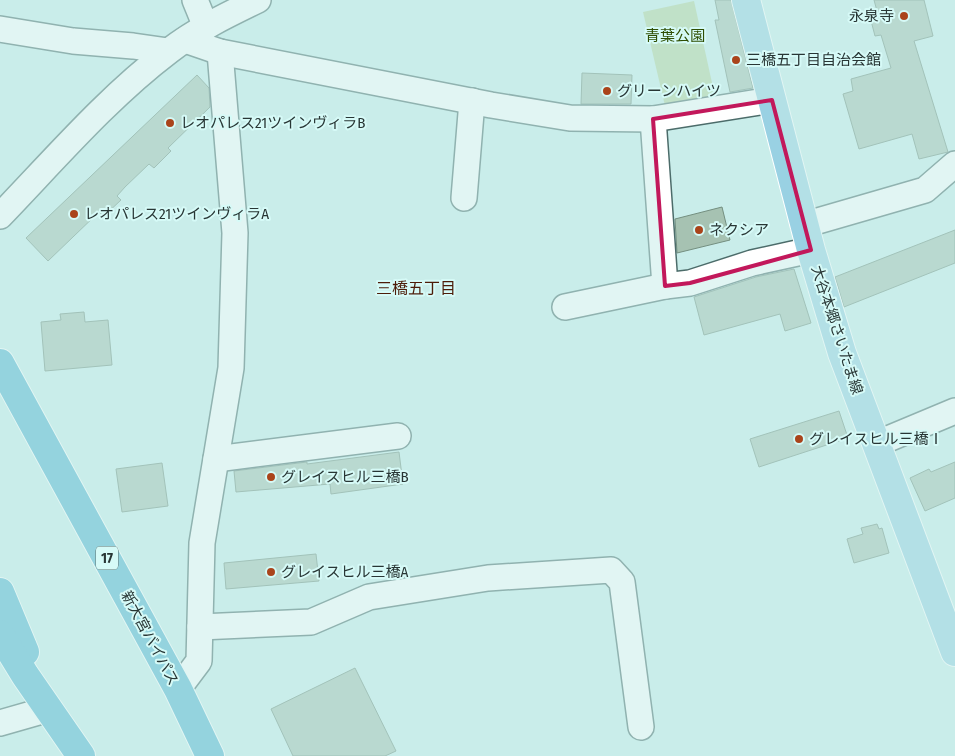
<svg xmlns="http://www.w3.org/2000/svg" width="955" height="756" viewBox="0 0 955 756" font-family="'Fira Sans Condensed','Noto Sans JP',sans-serif">
<style>
.green{fill:#b7d2a0}
.building{fill:#a6c2b2;stroke:#748f80}
.lines{fill:none;stroke-linecap:round;stroke-linejoin:round}
.minor-casing{stroke:#4c6c6a;stroke-width:28}
.major-casing{stroke:#fff;stroke-width:30}
.highway-casing{stroke:#fff;stroke-width:30}
.minor{stroke:#fff;stroke-width:25}
.major{stroke:#99d1e3;stroke-width:28}
.highway{stroke:#55b3d0;stroke-width:28}
.marked{fill:none;stroke:#c2185b;stroke-width:4;stroke-linejoin:round}
.poi-dot{fill:#aa441b;stroke:#d6faf7;stroke-width:2}
.labels{text-anchor:middle;dominant-baseline:central;stroke-width:4;stroke-linejoin:round;paint-order:stroke}
.shield{fill:#d6faf7;stroke:#5c716f;stroke-width:1}
.shield-label{font-size:14px;font-weight:bold;fill:#283635}
.poi-label{font-size:15px;fill:#283635;stroke:#d6faf7;text-anchor:start}
.park-label{font-size:15px;fill:#2f4e02;stroke:#d6faf7}
.street-label{font-size:15px;fill:#283635;stroke:#d6faf7}
.neighbourhood-label{font-size:16px;fill:#4d1c09;stroke:#d6faf7}
</style>
<rect width="100%" height="100%" fill="#c9edea"/>
<polygon class="green" points="694,1 716,101 666,110 643,12"/>
<g class="building">
<polygon points="715,0 731,0 753,88 730,92 715,20 719,20"/>
<polygon points="874,0 924,0 933,36 914,41 948,152 919,159 912,134 859,149 843,94 853,91 851,79 891,68 881,35 875,36 869,13 877,11"/>
<polygon points="582,73 632,75 631,104 581,104"/>
<polygon points="197,75 209,88 210,107 168,148 171,151 154,168 149,164 125,187 117,196 121,200 104,216 99,212 48,261 26,238"/>
<polygon points="722,207 730,240 677,253 675,219"/>
<polygon points="955,230 955,263 844,307 835,277"/>
<polygon points="794,269 811,323 785,331 780,314 704,335 694,297 756,277"/>
<polygon points="84,312 85,322 108,320 112,365 45,371 41,322 61,320 60,314"/>
<polygon points="839,411 848,438 759,467 750,439"/>
<polygon points="399,452 403,484 331,494 330,484 236,492 234,471 307,462 307,464"/>
<polygon points="955,462 955,498 925,511 910,478 929,469 931,472"/>
<polygon points="162,463 168,506 122,512 116,469"/>
<polygon points="877,524 879,529 882,528 889,553 854,563 847,539 863,534 861,528"/>
<polygon points="316,554 319,581 226,589 224,563"/>
<polygon points="355,668 396,751 385,756 293,756 271,709"/>
</g>
<g class="lines">
<g class="minor-casing">
<g id="minor">
<polyline points="195,0 206,27"/>
<polyline points="0,29 73,41 133,46 168,51"/>
<polyline points="185,40 220,52 491,105 570,118 653,119 772,100"/>
<polyline points="653,119 665,286"/>
<polyline points="464,198 472,101"/>
<path d="M0 216C54 160 107 98 169 51 196 30 227 15 258 0"/>
<polyline points="804,225 925,190 955,164"/>
<polyline points="565,307 665,286 690,283 752,263 811,250"/>
<polyline points="876,444 955,411"/>
<polyline points="216,459 398,436"/>
<polyline points="200,627 311,622 369,597 488,578 611,570 622,582 641,727"/>
<polyline points="178,689 199,661 202,543 231,368 235,233 220,52"/>
<polyline points="0,723 49,709"/>
</g>
</g>
<g class="major-casing">
<polyline id="major" points="746,0 811,250 842,353 955,652"/>
</g>
<g class="highway-casing">
<g id="highway">
<polyline points="0,363 178,689 210,756"/>
<polyline points="0,592 25,652"/>
<polyline points="0,634 25,675 81,756"/>
</g>
</g>
<use href="#minor" class="minor"/>
<use href="#major" class="major"/>
<use href="#highway" class="highway"/>
</g>
<path d="M0 0H955V756H0ZM772 100 811 250 690 283 665 286 653 119Z" fill="#c9edea" fill-opacity=".55" fill-rule="evenodd"/>
<path class="marked" d="M772 100 811 250 690 283 665 286 653 119Z"/>
<g class="poi-dot">
<circle cx="904" cy="16" r="5"/>
<circle cx="736" cy="60" r="5"/>
<circle cx="607" cy="91" r="5"/>
<circle cx="170" cy="123" r="5"/>
<circle cx="74" cy="214" r="5"/>
<circle cx="699" cy="230" r="5"/>
<circle cx="799" cy="439" r="5"/>
<circle cx="271" cy="477" r="5"/>
<circle cx="271" cy="572" r="5"/>
</g>
<g class="labels">
<rect class="shield" x="96" y="546.5" width="22" height="23" rx="4"/>
<g class="shield-label">
<text x="107" y="558">17</text>
</g>
<g class="poi-label">
<text x="894" y="16" text-anchor="end">永泉寺</text>
<text x="746" y="60">三橋五丁目自治会館</text>
<text x="617" y="91">グリーンハイツ</text>
<text x="180" y="123">レオパレス21ツインヴィラB</text>
<text x="84" y="214">レオパレス21ツインヴィラA</text>
<text x="709" y="230">ネクシア</text>
<text x="809" y="439">グレイスヒル三橋Ⅰ</text>
<text x="281" y="477">グレイスヒル三橋B</text>
<text x="281" y="572">グレイスヒル三橋A</text>
</g>
<g class="park-label">
<text x="675" y="36">青葉公園</text>
</g>
<g class="street-label">
<text transform="translate(837 330) rotate(72)">大谷本郷さいたま線</text>
<text transform="translate(150 638) rotate(62)">新大宮バイパス</text>
</g>
<g class="neighbourhood-label">
<text x="416" y="288">三橋五丁目</text>
</g>
</g>
</svg>
